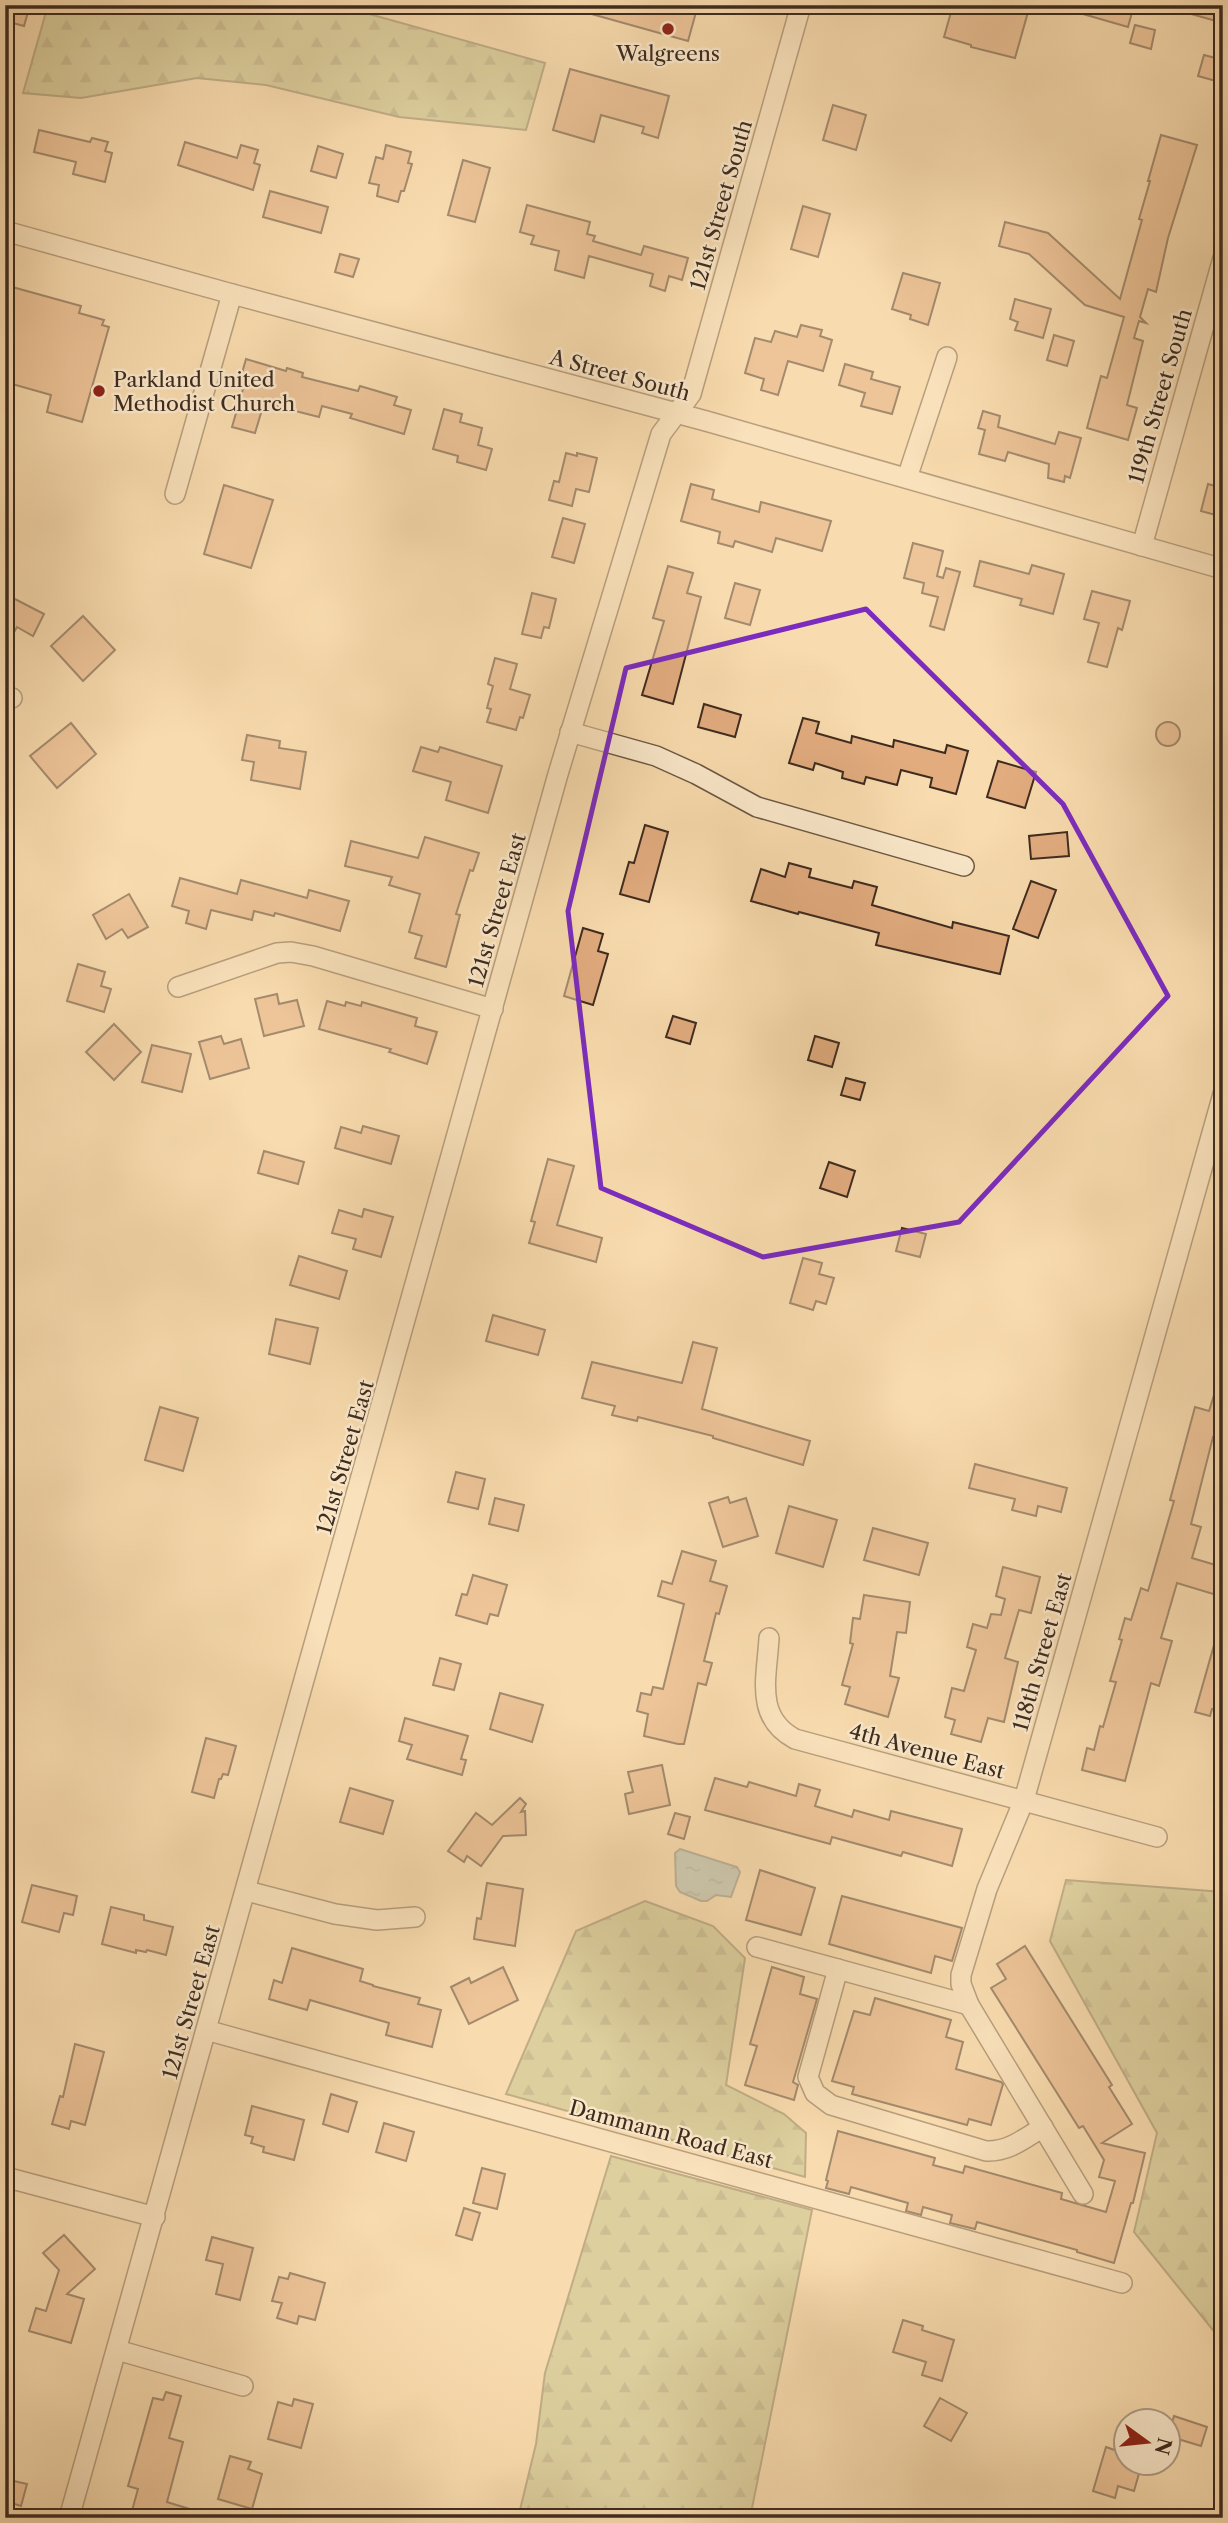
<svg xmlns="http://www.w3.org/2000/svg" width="1228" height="2523" viewBox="0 0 1228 2523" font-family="'Libre Caslon Text',serif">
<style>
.forest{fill:url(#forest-firs);stroke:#7d7655;stroke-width:2}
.water{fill:url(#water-ripples);stroke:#798078;stroke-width:2}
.building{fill:#e2ac7f;stroke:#3e2b1f;stroke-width:2}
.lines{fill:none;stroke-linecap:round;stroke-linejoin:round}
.minor-casing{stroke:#6c5743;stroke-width:22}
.minor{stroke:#fae8ca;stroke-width:19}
.marked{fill:none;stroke:#7b2cbf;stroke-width:5;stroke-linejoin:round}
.poi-dot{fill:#8f2418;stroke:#fae8ca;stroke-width:2.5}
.labels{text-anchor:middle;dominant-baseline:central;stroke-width:5;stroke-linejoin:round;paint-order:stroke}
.poi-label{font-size:21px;fill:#3e2b1f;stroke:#fae8ca}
.street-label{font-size:21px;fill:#3e2b1f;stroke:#fae8ca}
</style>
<defs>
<pattern id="forest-firs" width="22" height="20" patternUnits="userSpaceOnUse" patternTransform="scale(1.75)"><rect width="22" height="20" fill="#bcc08b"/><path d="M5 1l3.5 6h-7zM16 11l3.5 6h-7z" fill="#9a9c71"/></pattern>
<pattern id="water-ripples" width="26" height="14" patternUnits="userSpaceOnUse" patternTransform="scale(1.75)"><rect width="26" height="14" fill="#a0b9b3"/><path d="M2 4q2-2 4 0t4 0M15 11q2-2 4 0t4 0" fill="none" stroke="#849791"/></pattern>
</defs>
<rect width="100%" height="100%" fill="#f8dbae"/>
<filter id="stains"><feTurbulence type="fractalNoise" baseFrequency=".00286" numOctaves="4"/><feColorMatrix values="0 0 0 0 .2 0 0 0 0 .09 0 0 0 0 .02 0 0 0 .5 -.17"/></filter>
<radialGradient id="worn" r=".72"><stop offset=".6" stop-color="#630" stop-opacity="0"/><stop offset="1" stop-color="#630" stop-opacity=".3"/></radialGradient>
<g class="forest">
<polygon points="48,5 337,5 545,63 526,130 399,117 266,85 197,78 81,98 23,93"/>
<polygon points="1066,1880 1223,1892 1223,2340 1220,2339 1134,2232 1157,2133 1050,1941"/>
<polygon points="645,1901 713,1926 745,1958 726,2085 784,2114 806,2133 805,2177 506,2094 576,1931"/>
<polygon points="611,2156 812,2210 750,2518 518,2518 536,2444 545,2373"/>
</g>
<polygon class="water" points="680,1849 737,1867 740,1872 731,1897 716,1895 707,1901 701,1901 680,1892 676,1886 675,1853"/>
<g class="building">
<polygon points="5,5 30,5 24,26 5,21"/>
<polygon points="577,5 698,5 688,41 577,10"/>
<polygon points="953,5 1030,5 1015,58 971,47 971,45 944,37"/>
<polygon points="1070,5 1134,5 1128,27 1069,10"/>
<polygon points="1177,5 1223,5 1223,23 1177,10"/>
<polygon points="1135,25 1155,30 1151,49 1130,43"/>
<polygon points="1204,55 1223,60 1223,83 1198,76"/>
<polygon points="570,69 669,96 658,138 642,133 644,127 601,115 594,142 553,130"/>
<polygon points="833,105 866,115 856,150 823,140"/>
<polygon points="39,130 90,142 92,138 108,142 105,151 112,153 105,182 73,174 76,162 34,152"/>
<polygon points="1161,135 1197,145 1168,238 1156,292 1148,289 1140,317 1146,323 1139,321 1134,338 1143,341 1127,405 1137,408 1128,440 1087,428 1101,376 1107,378 1124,317 1085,305 1029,254 999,246 1005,222 1048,233 1120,299 1142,220 1139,219 1150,181 1148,181"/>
<polygon points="185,142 237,158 241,145 258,150 254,163 260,165 253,190 178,165"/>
<polygon points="386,145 411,152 408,163 412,164 404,191 401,191 398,202 377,196 379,185 369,183 376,157 383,159"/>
<polygon points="318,146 343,154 336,178 311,171"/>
<polygon points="463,160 490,168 475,222 448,215"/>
<polygon points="270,191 328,207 321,233 263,217"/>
<polygon points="527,205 590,222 587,234 595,236 593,241 641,255 644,246 688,258 682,280 669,276 665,291 650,286 653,274 589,256 584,278 555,270 559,251 531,244 534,236 520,232"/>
<polygon points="803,206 830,214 818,257 791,249"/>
<polygon points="340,254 359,259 353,277 335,272"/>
<polygon points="903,273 940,283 928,325 910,319 911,315 892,309"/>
<polygon points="5,285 81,306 79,313 104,320 102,325 109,327 82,422 47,412 51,395 5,382"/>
<polygon points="1015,299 1051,309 1043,338 1015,330 1018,322 1010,319"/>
<polygon points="801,325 822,330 820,336 832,340 823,371 788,361 778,395 761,390 764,379 745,373 755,338 771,342 775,331 797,337"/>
<polygon points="1054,335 1074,341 1067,366 1047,360"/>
<polygon points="246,359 286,371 287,368 303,373 302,377 358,391 360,386 397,397 394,405 411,410 404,434 350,418 352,414 322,406 319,417 264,403 255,433 232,427 243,389 238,387"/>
<polygon points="845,364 873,372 871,379 900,387 892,414 861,406 865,393 839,385"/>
<polygon points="444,409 462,414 460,422 482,428 478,445 492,449 486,470 457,462 458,456 433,449"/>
<polygon points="983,411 1000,416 998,427 1055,444 1059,432 1081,438 1070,478 1065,476 1064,482 1048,478 1049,464 1008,452 1005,461 979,454 985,430 978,428"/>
<polygon points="566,453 577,456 577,453 597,458 589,492 576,489 572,506 549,500 554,481 559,482"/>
<polygon points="691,484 714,490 712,499 759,512 761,502 831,521 822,551 776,538 772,552 735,541 733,547 718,543 720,532 681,521"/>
<polygon points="1208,484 1223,488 1223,517 1201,511"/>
<polygon points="224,485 273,500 251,568 204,554"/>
<polygon points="563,518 585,524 574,563 552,557"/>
<polygon points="913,543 943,551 937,576 943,578 946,568 960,572 944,630 930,626 938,597 922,593 924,583 904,578"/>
<polygon points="980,561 1029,574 1032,565 1064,574 1053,614 1020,605 1022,599 974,586"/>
<polygon points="668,566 693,573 687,593 701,597 673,704 642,695 664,621 653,618"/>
<polygon points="735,583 760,590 750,625 725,618"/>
<polygon points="1092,591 1130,601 1122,630 1118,628 1107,667 1088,662 1099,623 1084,619"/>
<polygon points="532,593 556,599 549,628 544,627 541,638 522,634"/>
<polygon points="11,597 44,614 33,636 17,627 5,648 5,607"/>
<polygon points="83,616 115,650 83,681 51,646"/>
<polygon points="495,658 517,664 510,689 530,695 523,718 520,717 516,730 487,722 491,709 487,708 493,686 488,684"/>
<polygon points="704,704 741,715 735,737 698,727"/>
<polygon points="803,718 819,722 816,733 851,743 852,736 893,747 894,740 945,753 947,745 968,751 956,794 930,787 932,778 901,770 897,785 866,777 864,784 842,778 843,772 815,763 813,770 789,763"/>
<circle cx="1168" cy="734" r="12"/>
<polygon points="71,723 96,754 57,788 30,756"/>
<polygon points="247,735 280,741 279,748 306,752 300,789 251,780 254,762 242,760"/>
<polygon points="421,747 438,752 440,747 502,766 488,813 446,800 451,782 413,771"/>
<polygon points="998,761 1036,772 1025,808 987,797"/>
<polygon points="645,825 668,832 649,902 620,894 629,862 634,863"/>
<polygon points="1067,832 1069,856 1031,859 1029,836"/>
<polygon points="425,837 479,853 473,871 470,870 456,914 460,915 446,967 415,958 422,936 409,932 420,894 389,885 392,877 345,866 351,841 418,858"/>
<polygon points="789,863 811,869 809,877 852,888 854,881 877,887 872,905 952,928 953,922 1009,936 1000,974 876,945 879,933 799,912 798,914 751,901 761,869 785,877"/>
<polygon points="180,878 237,894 241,880 307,898 309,890 349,901 340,931 275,913 274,916 254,911 252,920 211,910 206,929 186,923 189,911 172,906"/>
<polygon points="1031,881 1056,890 1038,938 1013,929"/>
<polygon points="129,894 148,927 128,938 122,929 106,939 93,915"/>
<polygon points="583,928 603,934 598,951 608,954 593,1005 564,996"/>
<polygon points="78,964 105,972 101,986 111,989 104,1012 67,1001"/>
<polygon points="277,994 279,1004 297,1000 304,1026 264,1036 255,999"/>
<polygon points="327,1001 345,1006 346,1002 361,1006 362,1002 417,1018 415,1026 437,1032 427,1064 389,1052 391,1049 319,1029"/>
<polygon points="673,1016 696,1023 690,1044 666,1037"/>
<polygon points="114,1024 141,1052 114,1080 86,1052"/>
<polygon points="221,1036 224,1044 241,1039 249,1068 210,1079 199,1042"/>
<polygon points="815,1036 839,1043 832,1067 808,1060"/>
<polygon points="152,1045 191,1054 182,1092 142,1082"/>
<polygon points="846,1078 865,1083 860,1100 841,1095"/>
<polygon points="363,1126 399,1136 391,1164 335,1148 341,1127 361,1133"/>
<polygon points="264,1151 304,1162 298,1184 258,1173"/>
<polygon points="548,1159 574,1166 557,1225 602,1238 596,1262 529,1243 535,1222 531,1221"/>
<polygon points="829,1162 855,1171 847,1197 820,1188"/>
<polygon points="364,1209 393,1217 381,1257 353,1249 356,1239 332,1233 339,1210 362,1217"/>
<polygon points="902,1228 926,1234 920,1257 896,1251"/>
<polygon points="299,1256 347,1271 339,1299 290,1285"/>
<polygon points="803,1258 822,1263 819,1274 834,1278 826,1304 816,1301 813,1310 790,1303"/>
<polygon points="493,1315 545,1330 538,1355 486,1341"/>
<polygon points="276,1319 318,1328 310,1364 269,1354"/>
<polygon points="693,1342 717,1348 702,1409 810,1441 803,1465 713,1438 713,1436 638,1417 637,1421 612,1415 615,1406 582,1398 592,1362 682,1383"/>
<polygon points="1219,1379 1223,1379 1223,1440 1213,1437 1191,1524 1201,1527 1192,1558 1219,1566 1217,1576 1223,1578 1223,1597 1177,1583 1161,1638 1172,1641 1159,1686 1151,1683 1125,1781 1082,1770 1087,1748 1094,1750 1100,1726 1103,1727 1116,1682 1110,1681 1122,1640 1119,1639 1125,1618 1131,1620 1141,1588 1148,1591 1174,1501 1170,1500 1195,1407 1209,1411"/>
<polygon points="160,1407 198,1418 183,1471 145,1460"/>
<polygon points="975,1464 1067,1488 1061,1512 1038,1506 1036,1516 1012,1510 1015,1499 969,1488"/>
<polygon points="456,1472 485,1479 478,1509 448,1502"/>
<polygon points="728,1497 730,1503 746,1498 758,1536 723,1547 709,1503"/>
<polygon points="495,1498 524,1505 518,1531 489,1524"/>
<polygon points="789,1506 837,1520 823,1567 776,1553"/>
<polygon points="873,1528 928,1543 919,1575 864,1560"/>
<polygon points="682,1551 716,1561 710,1581 727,1586 719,1614 716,1613 704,1661 712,1663 706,1685 698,1683 684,1744 678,1744 644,1736 648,1714 637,1711 641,1693 651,1695 653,1687 663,1689 684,1604 658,1596 662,1581 672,1584"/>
<polygon points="1003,1567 1040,1577 1031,1613 1019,1610 1005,1658 1018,1662 1004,1722 988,1718 981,1742 951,1734 955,1720 945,1717 952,1688 964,1691 976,1650 967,1647 973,1624 987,1628 991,1614 1001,1615 1005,1599 996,1596"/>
<polygon points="473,1575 507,1585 498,1616 490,1614 487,1624 456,1615 462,1594 467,1595"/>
<polygon points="864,1595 910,1602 906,1633 897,1632 890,1676 899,1678 888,1717 845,1704 850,1687 842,1685 853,1644 850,1643 853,1618 860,1619"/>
<polygon points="1218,1631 1223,1632 1223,1712 1212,1709 1210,1716 1195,1712"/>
<polygon points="440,1658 461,1664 454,1690 433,1685"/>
<polygon points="500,1693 543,1705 532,1742 490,1729"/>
<polygon points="405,1718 468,1736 461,1759 466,1760 462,1775 407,1759 412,1745 399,1741"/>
<polygon points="206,1738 236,1746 228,1775 223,1774 221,1779 219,1779 214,1798 192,1792"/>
<polygon points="662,1765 670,1805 629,1814 625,1794 633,1792 628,1772"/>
<polygon points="715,1778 747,1787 749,1782 796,1796 799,1784 820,1790 815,1806 852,1817 854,1810 889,1820 891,1811 962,1829 952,1866 903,1852 901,1856 832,1837 830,1844 705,1810"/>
<polygon points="350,1788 393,1801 383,1834 340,1822"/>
<polygon points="520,1798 526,1804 521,1812 525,1811 526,1835 503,1836 481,1866 467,1856 464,1862 448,1851 476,1813 492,1825"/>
<polygon points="675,1813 690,1817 684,1839 668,1834"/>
<polygon points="760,1870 815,1888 801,1935 746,1920"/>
<polygon points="487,1883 523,1889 515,1946 474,1939 477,1918 481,1919"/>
<polygon points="32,1885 77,1896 73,1915 64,1913 59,1932 22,1922"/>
<polygon points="842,1896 962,1928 952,1961 935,1956 931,1973 829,1944"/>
<polygon points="111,1907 144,1915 144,1920 173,1927 166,1955 147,1950 146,1952 136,1950 136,1953 102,1944"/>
<polygon points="1025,1946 1112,2085 1109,2087 1132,2124 1102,2143 1145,2153 1133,2203 1131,2203 1114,2263 1077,2252 1077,2250 977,2222 975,2229 950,2223 952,2215 923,2207 921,2215 906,2211 908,2203 851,2187 849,2194 826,2188 828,2181 826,2180 838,2131 935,2158 933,2165 963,2173 965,2166 1062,2193 1061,2199 1106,2212 1115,2181 1099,2177 1104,2160 1083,2126 1079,2128 991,1988 1006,1979 997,1964"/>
<polygon points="292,1948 363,1969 360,1981 373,1985 373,1986 420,1998 418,2004 441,2010 432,2047 386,2035 389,2023 310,2000 307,2010 269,1999 274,1980 282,1983"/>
<polygon points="503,1967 518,2000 469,2024 451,1987 469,1978 471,1983"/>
<polygon points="772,1967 804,1977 800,1994 817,1999 793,2082 798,2085 794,2100 745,2085 757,2046 750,2044"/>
<polygon points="875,1998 951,2020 946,2037 963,2042 956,2069 1001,2082 1003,2084 991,2125 969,2119 967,2125 867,2098 852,2094 854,2087 832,2081 854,2011 870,2015"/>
<polygon points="75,2044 104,2052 85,2125 71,2121 69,2129 52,2124 60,2096 63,2097"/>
<polygon points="331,2094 357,2102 348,2132 323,2124"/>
<polygon points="252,2106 304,2120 294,2160 263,2152 264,2147 251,2143 253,2137 245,2135"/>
<polygon points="384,2123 414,2132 406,2161 376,2152"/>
<polygon points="482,2168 505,2174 497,2209 473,2203"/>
<polygon points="464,2208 480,2213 472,2240 456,2235"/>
<polygon points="64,2235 95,2269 67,2294 84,2299 71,2343 29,2331 36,2308 46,2311 59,2270 43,2253"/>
<polygon points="212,2237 253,2248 240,2300 216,2294 223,2264 206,2260"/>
<polygon points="290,2273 325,2283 315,2320 299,2316 297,2324 277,2318 282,2303 272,2301 279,2277 288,2279"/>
<polygon points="903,2320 923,2326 922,2330 954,2340 942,2381 922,2375 926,2362 893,2352"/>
<polygon points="166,2392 181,2396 169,2438 183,2442 167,2502 206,2514 206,2518 130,2518 138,2489 128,2486 138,2451 153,2398 163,2400"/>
<polygon points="940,2398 967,2413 951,2441 924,2426"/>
<polygon points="294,2399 313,2404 301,2448 268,2439 278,2402 292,2406"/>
<polygon points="1174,2416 1207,2427 1201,2446 1168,2436"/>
<polygon points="1106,2447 1126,2454 1126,2463 1142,2463 1134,2491 1118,2486 1115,2498 1093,2491"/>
<polygon points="230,2456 251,2462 248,2469 262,2474 252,2509 218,2499"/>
<polygon points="5,2479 27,2484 21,2506 5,2501"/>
</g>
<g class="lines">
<g class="minor-casing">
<g id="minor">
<polyline points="5,231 232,294 706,421 1223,569"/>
<polyline points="907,478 947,357"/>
<polyline points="175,494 232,294"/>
<polyline points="1142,546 1223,258"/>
<polyline points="5,696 12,698"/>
<polyline points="570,732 656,756 696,774 757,807 964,866"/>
<polyline points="178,987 277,953 291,952 313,956 493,1009"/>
<path d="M769 1638C767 1677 754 1717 795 1739L1157 1837"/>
<polyline points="247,1891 335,1914 377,1920 415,1917"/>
<polyline points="757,1947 969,2005"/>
<path d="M838 1969 808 2077 815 2093 831 2105 986 2151C1008 2152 1024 2139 1043 2127"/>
<polyline points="206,2030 1122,2283"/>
<polyline points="5,2177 155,2217"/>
<polyline points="1083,2194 969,2005 961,1984 961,1975 987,1889 1024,1800 1223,1094"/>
<polyline points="117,2350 243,2386"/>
<polyline points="69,2518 558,774 661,434 691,394 801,5"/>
</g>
</g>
<use href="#minor" class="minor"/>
</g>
<path d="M0 0H1228V2523H0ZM866 609 1063 804 1168 996 959 1222 763 1257 601 1188 568 911 626 668Z" fill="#f8dbae" fill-opacity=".55" fill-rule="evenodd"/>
<path class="marked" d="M866 609 1063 804 1168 996 959 1222 763 1257 601 1188 568 911 626 668Z"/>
<g class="poi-dot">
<circle cx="668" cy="29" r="7"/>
<circle cx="99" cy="391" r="7"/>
</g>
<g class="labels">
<g class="poi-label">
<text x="668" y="53">Walgreens</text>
<text x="113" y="379" text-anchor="start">Parkland United<tspan x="113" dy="24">Methodist Church</tspan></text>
</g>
<g class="street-label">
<text transform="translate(721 205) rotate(-74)">121st Street South</text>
<text transform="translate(620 375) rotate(15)">A Street South</text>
<text transform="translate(1160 396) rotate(-74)">119th Street South</text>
<text transform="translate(497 910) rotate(-74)">121st Street East</text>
<text transform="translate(345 1457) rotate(-74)">121st Street East</text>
<text transform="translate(1042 1652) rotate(-74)">118th Street East</text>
<text transform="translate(927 1751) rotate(15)">4th Avenue East</text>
<text transform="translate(191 2002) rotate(-74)">121st Street East</text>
<text transform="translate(671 2134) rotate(15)">Dammann Road East</text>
</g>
</g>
<rect width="1228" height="2523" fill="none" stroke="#f8dbae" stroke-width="28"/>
<rect x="7" y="7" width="1214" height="2509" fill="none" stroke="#3e2b1f" stroke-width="3.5"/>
<rect x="14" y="14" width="1200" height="2495" fill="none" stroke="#3e2b1f" stroke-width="2"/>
<g transform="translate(1147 2442) rotate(105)"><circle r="33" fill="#fae8ca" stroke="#af9c86" stroke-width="2"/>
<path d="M0-5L12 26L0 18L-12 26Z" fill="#8f2418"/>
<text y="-10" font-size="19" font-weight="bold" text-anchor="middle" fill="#3e2b1f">N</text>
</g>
<rect width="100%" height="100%" filter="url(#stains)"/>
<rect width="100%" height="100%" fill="url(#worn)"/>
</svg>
